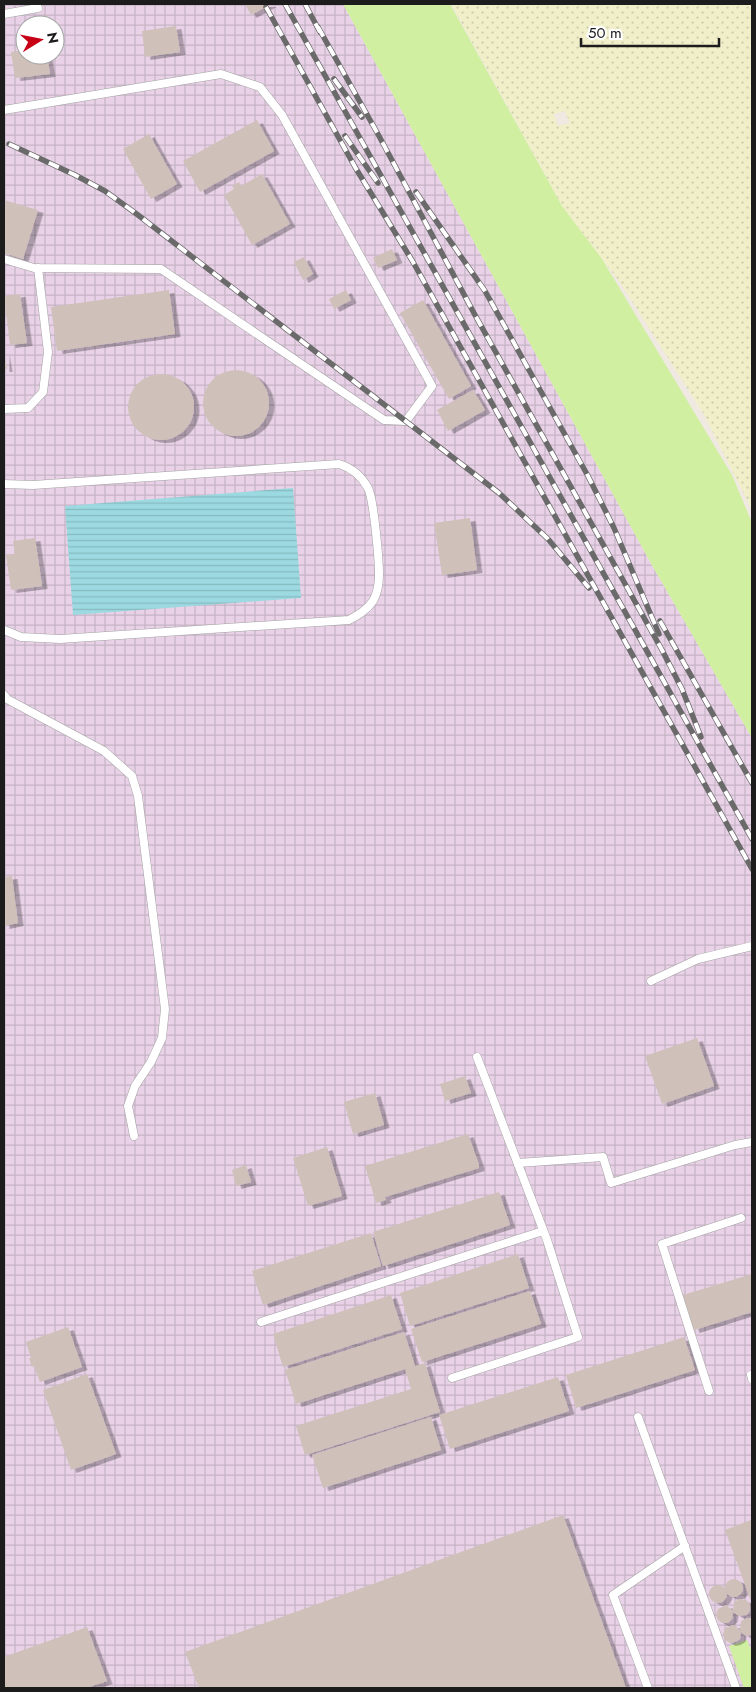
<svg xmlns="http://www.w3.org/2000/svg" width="756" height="1692" viewBox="0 0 756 1692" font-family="Jost,sans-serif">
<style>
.industrial{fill:url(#industrial-grid);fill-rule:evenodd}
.farmland{fill:url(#farmland-dots);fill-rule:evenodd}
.grass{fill:#d0efa0}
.water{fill:url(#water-rules)}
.building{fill:#cfc0b9;filter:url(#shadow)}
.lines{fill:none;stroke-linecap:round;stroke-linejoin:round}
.lane-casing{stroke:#a3a3a3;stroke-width:9}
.lane{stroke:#fff;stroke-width:8}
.rail-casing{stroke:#6a6a6a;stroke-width:5.5}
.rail{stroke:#fff;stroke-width:4;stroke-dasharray:11;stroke-linecap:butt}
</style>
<defs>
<pattern id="industrial-grid" width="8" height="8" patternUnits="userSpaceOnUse" patternTransform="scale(1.25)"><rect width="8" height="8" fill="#e9d2e7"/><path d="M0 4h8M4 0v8" fill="none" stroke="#c7b4c6"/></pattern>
<pattern id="farmland-dots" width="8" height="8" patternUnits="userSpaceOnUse" patternTransform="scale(1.25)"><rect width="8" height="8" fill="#f0efc9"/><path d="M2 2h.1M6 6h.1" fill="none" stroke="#cdccac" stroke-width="1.8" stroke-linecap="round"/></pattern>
<pattern id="water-rules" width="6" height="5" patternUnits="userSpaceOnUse" patternTransform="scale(1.25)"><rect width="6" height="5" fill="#9cd9e1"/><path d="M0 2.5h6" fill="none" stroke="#86bac0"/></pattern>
<filter id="shadow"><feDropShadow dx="5.5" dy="3" stdDeviation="0" flood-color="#0004"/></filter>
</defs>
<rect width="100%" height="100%" fill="#efe9e1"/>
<path class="industrial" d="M4 4H343L653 567 752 738V1688H4ZM25 25H55V55H25Z"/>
<path class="farmland" d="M451 4H752V510L703 413 621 284 562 206ZM565 111 570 123 558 126 554 114Z"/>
<g class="grass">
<polygon points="343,4 450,4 562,206 602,259 732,475 752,523 752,738 653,567"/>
<polygon points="747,1640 752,1652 752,1688 744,1688 729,1646"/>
</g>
<polygon class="water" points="293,488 301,598 73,615 65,506"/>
<g class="building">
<polygon points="245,4 271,4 251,15"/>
<polygon points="176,26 180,52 145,57 142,31"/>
<polygon points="25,50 25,55 47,55 50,74 15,78 11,52"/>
<polygon points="257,120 274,151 200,192 183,161"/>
<polygon points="149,134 177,184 151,199 123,149"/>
<polygon points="262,174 290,224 252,245 224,195 234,189 232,186 239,182 241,186"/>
<polygon points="4,200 38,210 23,259 4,253"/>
<polygon points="392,249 397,260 378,268 373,258"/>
<polygon points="304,257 313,274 303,280 294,262"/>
<polygon points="169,290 175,334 57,351 51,307"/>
<polygon points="346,290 351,300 334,309 329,299"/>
<polygon points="20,294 27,343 10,345 4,296"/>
<polygon points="423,300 471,386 449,399 400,313"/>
<polygon points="4,352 7,369 4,369"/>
<circle cx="236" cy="403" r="33"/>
<circle cx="161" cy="407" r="33"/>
<polygon points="473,390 485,410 448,431 437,410"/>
<polygon points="470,518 477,570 442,575 434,523"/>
<polygon points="35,538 42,586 11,590 6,555 15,554 13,541"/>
<polygon points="12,876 18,923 4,926 4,877"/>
<polygon points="697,1038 714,1086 662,1104 645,1056"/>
<polygon points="465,1076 471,1093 445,1101 440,1084"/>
<polygon points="375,1093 384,1125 353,1134 344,1102"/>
<polygon points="468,1134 479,1165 479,1168 385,1197 386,1200 376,1203 365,1166"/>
<polygon points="327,1147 342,1196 308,1206 293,1158"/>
<polygon points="246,1165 251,1182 236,1186 232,1170"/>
<polygon points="499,1192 510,1225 383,1266 373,1232"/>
<polygon points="371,1233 381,1266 263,1305 252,1271"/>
<polygon points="518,1254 529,1288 410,1326 400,1293"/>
<polygon points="752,1274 752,1312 694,1330 683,1295"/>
<polygon points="530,1291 541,1324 422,1362 411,1329"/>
<polygon points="391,1295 402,1329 283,1367 273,1334"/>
<polygon points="68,1327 82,1367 40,1382 34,1366 32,1367 29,1358 31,1358 26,1342"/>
<polygon points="404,1332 415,1366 425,1363 440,1412 305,1455 296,1426 411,1389 405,1369 296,1404 285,1370"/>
<polygon points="684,1337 695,1370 576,1408 566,1375"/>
<polygon points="87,1374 116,1454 71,1470 43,1390"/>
<polygon points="558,1377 569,1411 450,1449 439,1415"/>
<polygon points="431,1417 441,1450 323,1488 312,1455"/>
<polygon points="563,1515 626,1688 199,1688 185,1652"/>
<polygon points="751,1520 752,1523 752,1604 725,1530"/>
<circle cx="734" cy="1588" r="9"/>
<circle cx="718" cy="1594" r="9"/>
<polygon points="740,1599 746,1600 750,1604 750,1610 747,1615 739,1616 733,1612 732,1619 728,1623 722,1623 718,1620 716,1615 718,1609 726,1605 733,1611 734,1602"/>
<polygon points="747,1618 752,1619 752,1635 746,1636 741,1632 740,1639 735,1642 730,1643 725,1640 723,1634 725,1628 733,1625 736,1626 740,1631 741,1621"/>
<polygon points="87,1627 107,1681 86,1688 4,1688 4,1657"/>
</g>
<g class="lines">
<g class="lane-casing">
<g id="lane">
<polyline points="4,14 38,8"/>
<polyline points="4,110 221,74 260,87 282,115 432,386 406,421 384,420 161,269 34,268 4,259"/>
<polyline points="4,409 28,408 43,392 48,352 38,268"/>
<path d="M4 484 33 485 339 464C352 468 361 475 368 488 374 500 379 560 379 575 379 584 377 594 373 601 367 610 358 615 349 620L60 639 21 637 4 630"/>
<polyline points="4,695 7,699 104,751 132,776 138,796 165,1009 162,1038 151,1062 135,1086 128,1106 134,1136"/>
<polyline points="651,981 698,959 752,946"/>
<polyline points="518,1163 603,1157 611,1183 735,1145 752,1142"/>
<polyline points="261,1322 543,1231"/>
<polyline points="751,1375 752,1379"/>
<polyline points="452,1378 578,1337 547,1240 477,1057"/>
<polyline points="709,1391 662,1244 741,1218"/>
<polyline points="638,1417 736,1688"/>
<polyline points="648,1688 613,1595 685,1546"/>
</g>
</g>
<use href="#lane" class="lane"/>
<g class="rail-casing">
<g id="rail">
<polyline points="285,4 752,839"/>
<polyline points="305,4 320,32"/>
<polyline points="266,7 355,167 413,262 752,869"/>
<polyline points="318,27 379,136 475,315 662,650 682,689 701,737"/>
<polyline points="334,79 362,117"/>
<polyline points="345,136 378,183"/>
<polyline points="9,144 75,175 105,191 138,215 499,493 548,539 589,588"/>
<polyline points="416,192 485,291 588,476 614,528 659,634"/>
<polyline points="660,621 752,783"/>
</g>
</g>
<use href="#rail" class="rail"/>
</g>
<rect width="756" height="1692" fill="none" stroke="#1c1c1c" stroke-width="10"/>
<g transform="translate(40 40) rotate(80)"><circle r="24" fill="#ffffff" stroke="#a4a4a4"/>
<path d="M0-4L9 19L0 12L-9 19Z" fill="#c80016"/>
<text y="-8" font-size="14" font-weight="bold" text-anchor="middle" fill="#1c1c1c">N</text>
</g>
<path d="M581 38v8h138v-8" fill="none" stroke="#1c1c1c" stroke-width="2.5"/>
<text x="588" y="38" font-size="15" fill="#1c1c1c" stroke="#ffffff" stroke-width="4" paint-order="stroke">50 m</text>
</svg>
